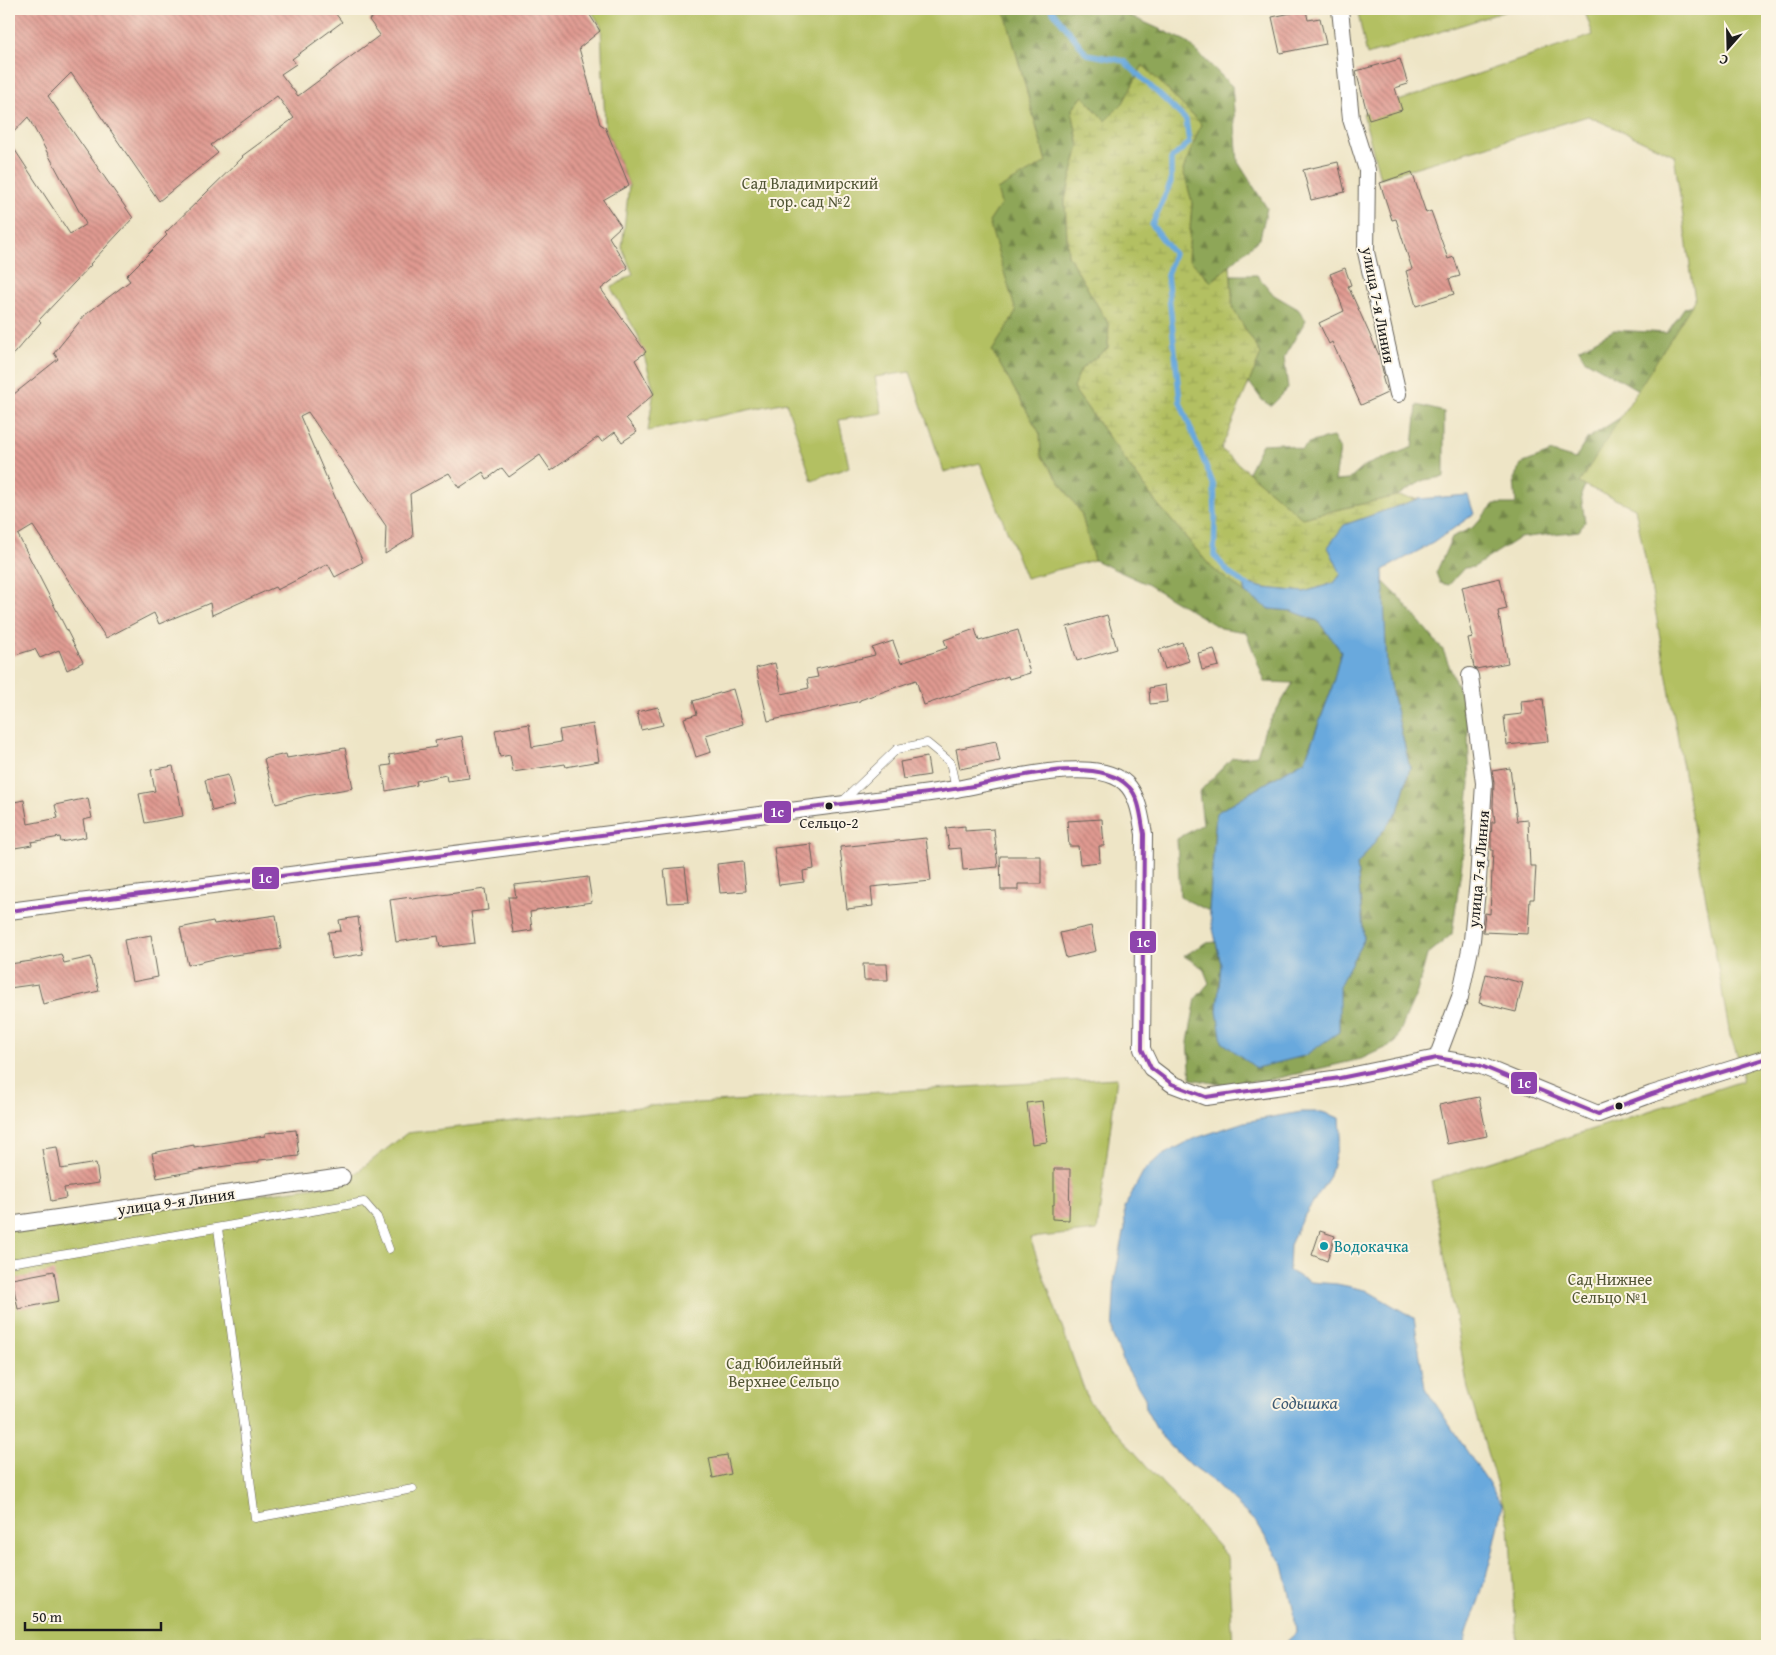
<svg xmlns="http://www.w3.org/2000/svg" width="1776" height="1655" viewBox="0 0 1776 1655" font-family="'Gentium Book Plus',serif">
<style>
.forest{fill:url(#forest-firs);stroke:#55613a}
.wetland{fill:url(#wetland-marsh);stroke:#686e3f}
.green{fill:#b3c062;stroke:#686e3f}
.water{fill:#69a9dd;stroke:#42627c}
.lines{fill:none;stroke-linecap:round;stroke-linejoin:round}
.stream{stroke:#69a9dd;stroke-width:5.5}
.building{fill:url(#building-back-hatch)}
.service-casing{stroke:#666258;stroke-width:9}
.minor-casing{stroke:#666258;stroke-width:18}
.service{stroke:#fff;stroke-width:8}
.minor{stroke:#fff;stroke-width:16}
.bus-1-casing{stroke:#fcf5e5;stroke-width:8}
.bus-1{stroke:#8e44ad;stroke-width:4}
.bus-dot{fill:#1c1c1c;stroke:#fcf5e5;stroke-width:2}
.culture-dot{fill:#0f9aa8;stroke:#fcf5e5;stroke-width:2}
.labels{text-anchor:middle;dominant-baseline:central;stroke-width:4;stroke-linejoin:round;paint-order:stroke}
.bus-label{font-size:15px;fill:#1c1c1c;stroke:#fcf5e5}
.park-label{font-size:16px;fill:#515534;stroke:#fcf5e5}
.street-label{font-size:16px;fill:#1c1c1c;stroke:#fcf5e5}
.culture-label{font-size:16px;fill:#0d838f;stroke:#fcf5e5;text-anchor:start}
.water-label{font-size:18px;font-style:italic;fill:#3f5b73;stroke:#fcf5e5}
.line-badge{stroke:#fcf5e5;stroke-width:2}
.badge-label{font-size:14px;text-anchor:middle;font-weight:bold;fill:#fff}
</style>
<defs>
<pattern id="forest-firs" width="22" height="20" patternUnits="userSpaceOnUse" patternTransform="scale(1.25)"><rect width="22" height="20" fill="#8ea658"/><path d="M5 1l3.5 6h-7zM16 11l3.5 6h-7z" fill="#738648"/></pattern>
<pattern id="wetland-marsh" width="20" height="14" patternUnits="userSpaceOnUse" patternTransform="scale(1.25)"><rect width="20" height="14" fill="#b3c062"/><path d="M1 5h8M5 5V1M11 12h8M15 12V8" fill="none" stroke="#99a454"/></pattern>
<pattern id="building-back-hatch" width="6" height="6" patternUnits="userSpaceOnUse" patternTransform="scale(1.25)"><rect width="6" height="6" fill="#e09a91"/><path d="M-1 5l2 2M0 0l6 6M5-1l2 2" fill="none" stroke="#b57d76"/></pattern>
</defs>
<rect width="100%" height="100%" fill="#fcf5e5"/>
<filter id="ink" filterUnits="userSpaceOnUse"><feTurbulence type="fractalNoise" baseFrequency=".02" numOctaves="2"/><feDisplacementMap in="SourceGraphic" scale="10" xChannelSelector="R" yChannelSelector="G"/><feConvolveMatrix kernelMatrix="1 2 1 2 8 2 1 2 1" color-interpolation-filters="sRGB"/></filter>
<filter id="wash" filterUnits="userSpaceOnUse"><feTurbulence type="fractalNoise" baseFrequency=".0096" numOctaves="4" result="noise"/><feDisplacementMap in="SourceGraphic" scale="20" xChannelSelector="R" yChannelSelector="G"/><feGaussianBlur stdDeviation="1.12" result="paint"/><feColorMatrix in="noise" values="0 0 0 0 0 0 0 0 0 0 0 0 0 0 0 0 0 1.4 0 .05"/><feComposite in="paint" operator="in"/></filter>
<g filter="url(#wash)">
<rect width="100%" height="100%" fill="#eee5c6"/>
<g class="forest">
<polygon points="1004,9 1115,9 1186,41 1232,86 1238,162 1267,208 1260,238 1211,282 1188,258 1192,202 1183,170 1201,124 1143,65 1123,103 1105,121 1083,96 1072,109 1079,146 1065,200 1068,255 1109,325 1108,348 1081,369 1073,388 1155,501 1212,568 1269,609 1292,611 1318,621 1341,651 1331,691 1305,760 1216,813 1209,911 1180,897 1177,839 1203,824 1199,792 1232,758 1257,755 1265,729 1293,683 1265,682 1246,632 1220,628 1147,584 1094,560 1081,513 1041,455 1040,434 992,351 1016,312 989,222 1001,204 997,190 1046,161"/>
<polygon points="1231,275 1257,275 1274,295 1298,309 1306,320 1284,357 1288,389 1271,406 1262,400 1249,382 1261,354 1233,309"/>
<path d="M1694 304 1705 307C1712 328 1702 334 1689 349L1691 360 1703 363 1747 360 1767 366V416L1709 433 1680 425 1670 415 1654 433 1597 458 1581 495 1585 522 1579 531 1519 538 1474 567 1464 568 1449 585 1440 583 1436 573 1452 537 1472 528 1494 504H1516L1514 479 1521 464 1552 452 1575 459 1587 439 1646 401 1645 394 1584 359 1579 349 1614 330 1667 333 1684 308Z"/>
<polygon points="1417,405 1444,412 1444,477 1424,480 1397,496 1302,518 1248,472 1262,444 1281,443 1301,450 1311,442 1333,437 1340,449 1335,481 1349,480 1366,465 1413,447"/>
<polygon points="1383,581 1398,596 1443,650 1467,711 1470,783 1463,855 1452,934 1427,955 1417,992 1395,1043 1361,1059 1270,1080 1225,1085 1191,1079 1188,1042 1196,998 1209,983 1203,968 1184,956 1205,943 1216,942 1221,964 1217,1011 1339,1032 1338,986 1364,939 1357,865 1398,811 1410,768 1387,672"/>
</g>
<polygon class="wetland" points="1143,65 1201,124 1183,170 1192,202 1188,258 1211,282 1230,265 1233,309 1261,354 1221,449 1302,518 1397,496 1418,499 1344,525 1341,574 1334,583 1304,592 1264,588 1245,583 1245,593 1212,568 1155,501 1073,388 1081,369 1108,348 1109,325 1068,255 1065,200 1079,146 1072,110 1083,96 1105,121 1123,103"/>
<g class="green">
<polygon points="590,9 1004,9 1046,162 997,190 1001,204 989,222 1016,312 992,351 1040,434 1041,455 1081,513 1094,560 1026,578 980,463 944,472 910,372 875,377 882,413 839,420 849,467 812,481 786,402 648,431 654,390 638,335 611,288 633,274 622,248 629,185 605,127 601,26"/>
<polygon points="1357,9 1512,9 1367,55"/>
<polygon points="1584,9 1767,9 1767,1646 1517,1646 1509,1525 1468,1389 1431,1181 1742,1081 1743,1070 1730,1036 1652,592 1635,508 1579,483 1695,300 1674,155 1588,116 1380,178 1363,113 1593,35"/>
<polygon points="1117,1078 1097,1231 1030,1238 1088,1400 1228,1557 1233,1646 9,1646 9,1230 343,1183 407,1133 647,1106"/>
</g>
<g class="water">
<polygon points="1468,495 1474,514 1433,543 1383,570 1387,672 1410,768 1398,811 1357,865 1364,939 1339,986 1339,1032 1304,1056 1256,1068 1222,1042 1217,1011 1221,964 1209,911 1216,813 1305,760 1331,691 1341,651 1318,621 1292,611 1269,609 1245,593 1245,583 1264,588 1304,592 1334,583 1341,574 1328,547 1344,525 1418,499"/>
<path d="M1301 1112H1322L1340 1118 1341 1133 1330 1176 1301 1221 1290 1245 1289 1271 1310 1282 1337 1284 1366 1290 1414 1318 1425 1388 1502 1504C1498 1539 1487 1573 1477 1606 1473 1619 1465 1632 1465 1646H1282L1296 1633 1294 1612 1283 1565 1257 1524 1211 1479 1183 1459 1160 1435 1146 1410 1145 1398 1125 1365 1112 1335 1115 1277 1125 1228 1124 1208 1143 1172 1159 1157 1193 1139 1244 1122Z"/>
</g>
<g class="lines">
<polyline class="stream" points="1051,9 1087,54 1124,61 1186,120 1189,143 1171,159 1171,182 1152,225 1174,254 1167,275 1180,402 1214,486 1215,518 1214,555 1230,574 1250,587"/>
</g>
<g id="blocks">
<g class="building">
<polygon points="9,9 332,9 342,22 292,59 296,64 281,74 298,96 380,35 369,20 386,9 586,9 600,31 579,48 600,124 605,127 629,185 603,200 621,226 609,237 628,268 601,289 646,352 635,360 654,394 626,418 637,432 622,442 615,432 602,442 598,437 551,471 540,455 509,477 502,468 487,479 483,472 459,488 449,473 410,494 413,537 385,554 386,526 308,412 300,416 363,562 335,577 328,564 277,590 275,587 212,615 210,603 159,624 154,613 106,638 33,526 18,535 83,662 67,670 59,650 40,658 35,649 9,657 9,398 58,359 54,353 85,315 130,281 126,276 167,235 165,233 243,157 242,156 294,118 277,96 211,145 218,153 159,201 71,73 48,96 133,218 90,264 91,265 39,320 41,322 9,359 9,141 70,234 86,224 28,117 9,137"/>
<polygon points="1306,10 1308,20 1320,18 1326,44 1280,53 1272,17"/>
<polygon points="1400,59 1408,84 1395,88 1402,110 1369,120 1356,71"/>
<polygon points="1338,162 1345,192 1311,200 1303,170"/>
<polygon points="1412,172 1426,213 1431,211 1448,259 1454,257 1460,276 1449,279 1454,294 1416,306 1406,271 1412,269 1396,219 1392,220 1380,183"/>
<polygon points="1345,268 1351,285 1348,286 1379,355 1384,376 1382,376 1387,393 1361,405 1332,342 1329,344 1319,323 1344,311 1330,274"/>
<polygon points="1500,578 1507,609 1498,611 1508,663 1476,669 1474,667 1468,638 1473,637 1462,587"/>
<polygon points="1107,615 1117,649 1077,661 1067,627"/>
<polygon points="975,629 979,641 1018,630 1030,673 1009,679 1008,676 924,705 916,680 860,700 860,701 768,721 756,668 775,663 782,694 809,688 807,679 818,677 816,669 875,655 872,648 893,641 901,663 947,648 944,640"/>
<polygon points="1182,642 1189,661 1165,669 1159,650"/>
<polygon points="1214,649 1219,666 1202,670 1198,653"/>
<polygon points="1165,685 1167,702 1150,704 1149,688"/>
<polygon points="733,689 743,724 706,735 711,752 696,757 684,718 697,714 693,701"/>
<polygon points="1543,699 1548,741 1507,745 1504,716 1522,714 1521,701"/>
<polygon points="658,707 663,725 641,730 637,712"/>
<polygon points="529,724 532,747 561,742 559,730 593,724 599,761 566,767 565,764 513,772 510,755 500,757 495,730"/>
<polygon points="462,736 469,778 447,781 446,775 416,781 417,785 386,791 382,766 391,765 389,755 436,747 435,741"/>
<polygon points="996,741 1000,761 960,769 956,749"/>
<polygon points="345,748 353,788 306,796 276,804 264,759 286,754 287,758"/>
<polygon points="927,757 930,775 903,779 900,762"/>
<polygon points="173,766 183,816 145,823 139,794 155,791 151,770"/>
<polygon points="1510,768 1517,821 1528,820 1530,866 1536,866 1534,899 1530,899 1528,934 1483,932 1485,913 1490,914 1493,850 1491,850 1491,837 1492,822 1495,822 1493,806 1494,783 1492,771"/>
<polygon points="228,775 235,805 212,811 205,780"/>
<polygon points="88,798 92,818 83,820 86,837 61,842 60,837 31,842 32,845 9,849 9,803 24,800 28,824 58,818 55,805"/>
<polygon points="1102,819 1104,846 1099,846 1100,862 1080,864 1078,846 1069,846 1067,821"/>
<polygon points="965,826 965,831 994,829 998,867 963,870 961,848 949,849 946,828"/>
<polygon points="926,838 931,881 871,887 873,906 847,909 840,847"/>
<polygon points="811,844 814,869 803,871 804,882 779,885 774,848"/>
<polygon points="1000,856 1041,856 1041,884 1018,884 1018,890 1001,890"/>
<polygon points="743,861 746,891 720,893 717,864"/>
<polygon points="685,867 689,902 668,903 664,869"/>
<polygon points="588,877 592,902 536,910 536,911 530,912 532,930 513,933 508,897 516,897 514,885 543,882 543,883"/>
<polygon points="485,889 488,910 471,912 475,943 440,947 438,936 396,942 390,900 411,897 412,899"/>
<polygon points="276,915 281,949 227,956 188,965 180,928 213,921 214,924"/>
<polygon points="358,917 363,954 332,959 328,932 341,931 339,920"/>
<polygon points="1091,926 1096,951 1066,958 1060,933"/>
<polygon points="151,935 158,977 132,982 124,940"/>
<polygon points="61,954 64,963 91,957 99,991 43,1004 38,984 9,988 9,964 32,961"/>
<polygon points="863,964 887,964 888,980 864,980"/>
<polygon points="1486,974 1523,983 1516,1012 1479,1003"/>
<polygon points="1479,1097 1487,1136 1447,1144 1439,1105"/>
<polygon points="1042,1101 1047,1142 1032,1144 1027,1103"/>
<polygon points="296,1130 299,1156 259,1160 259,1162 210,1168 157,1178 152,1153 194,1145 194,1147 265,1136 265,1133"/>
<polygon points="57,1147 61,1169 96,1163 99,1183 64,1188 66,1198 51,1201 42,1149"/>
<polygon points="1054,1169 1070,1169 1069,1220 1052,1219 1052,1205 1054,1205"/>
<polygon points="1320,1231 1335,1236 1327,1261 1312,1255"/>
<polygon points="54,1271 59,1301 18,1309 12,1279"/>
<polygon points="727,1455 731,1474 713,1478 709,1458"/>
</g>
</g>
</g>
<g filter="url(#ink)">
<use href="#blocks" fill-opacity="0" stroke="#666258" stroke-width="1"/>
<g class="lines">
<g class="service-casing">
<g id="service">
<polyline points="843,801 897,749 927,743 950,762 956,789"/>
<polyline points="218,1228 255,1518 413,1489"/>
<polyline points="9,1263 67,1254 364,1202 377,1217 389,1249"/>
</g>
</g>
<g class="minor-casing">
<g id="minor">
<polyline points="1340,9 1351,119 1367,170 1366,252 1398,394"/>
<path d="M9 911 884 799C908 796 932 793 956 789 994 783 1102 751 1129 787 1139 800 1141 819 1144 834L1142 1049 1151 1068 1172 1084 1206 1097 1340 1078 1437 1058 1479 1065 1598 1114 1652 1094 1767 1058"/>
<polyline points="1437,1058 1460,997 1472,940 1478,880 1484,783 1470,676"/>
<polyline points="9,1225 342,1177"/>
</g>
</g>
<use href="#service" class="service"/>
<use href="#minor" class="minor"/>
<g class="bus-1-casing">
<path id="bus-1" d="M9 911 920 794C938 792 955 789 973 786 1012 778 1098 754 1129 787 1140 798 1141 819 1144 834L1142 1049 1151 1068 1172 1084 1206 1097 1340 1078 1437 1058 1479 1065 1598 1114 1652 1094 1767 1058"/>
</g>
<use href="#bus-1" class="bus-1"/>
</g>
</g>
<g class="bus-dot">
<circle cx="829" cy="806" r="4.5"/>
<circle cx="1619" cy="1106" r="4.5"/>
</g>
<circle class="culture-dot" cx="1324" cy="1246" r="5"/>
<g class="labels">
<g class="bus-label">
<text x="829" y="822">Сельцо-2</text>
</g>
<g class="park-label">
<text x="810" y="183">Сад Владимирский<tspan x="810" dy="18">гор. сад №2</tspan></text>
<text x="1610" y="1279">Сад Нижнее<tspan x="1610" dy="18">Сельцо №1</tspan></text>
<text x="784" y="1363">Сад Юбилейный<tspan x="784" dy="18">Верхнее Сельцо</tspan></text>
</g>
<g class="street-label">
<text transform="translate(1379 305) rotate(79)">улица 7-я Линия</text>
<text transform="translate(1478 869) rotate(-85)">улица 7-я Линия</text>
<text transform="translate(176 1201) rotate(-8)">улица 9-я Линия</text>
</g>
<g class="culture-label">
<text x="1334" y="1246">Водокачка</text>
</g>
<g class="water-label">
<text x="1305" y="1402">Содышка</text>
</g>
</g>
<g class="line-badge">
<rect x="763" y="800" width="29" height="24" rx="5" fill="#8e44ad"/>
<rect x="251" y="866" width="29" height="24" rx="5" fill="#8e44ad"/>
<rect x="1129" y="930" width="28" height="24" rx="5" fill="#8e44ad"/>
<rect x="1510" y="1071" width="28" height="24" rx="5" fill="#8e44ad"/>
</g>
<g class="badge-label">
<text x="777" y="817">1с</text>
<text x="265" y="883">1с</text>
<text x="1143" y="947">1с</text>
<text x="1524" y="1088">1с</text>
</g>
<rect width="1776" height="1655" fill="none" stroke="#fcf5e5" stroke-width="30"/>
<g transform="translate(1728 48) rotate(200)" stroke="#fcf5e5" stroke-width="4" paint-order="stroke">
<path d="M0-4L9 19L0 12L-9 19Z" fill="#1c1c1c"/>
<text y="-8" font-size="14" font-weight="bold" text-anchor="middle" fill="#1c1c1c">С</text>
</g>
<path d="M25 1622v8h136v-8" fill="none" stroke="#1c1c1c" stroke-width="2.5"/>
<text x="32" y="1622" font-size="15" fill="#1c1c1c" stroke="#fcf5e5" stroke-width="4" paint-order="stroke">50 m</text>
</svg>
